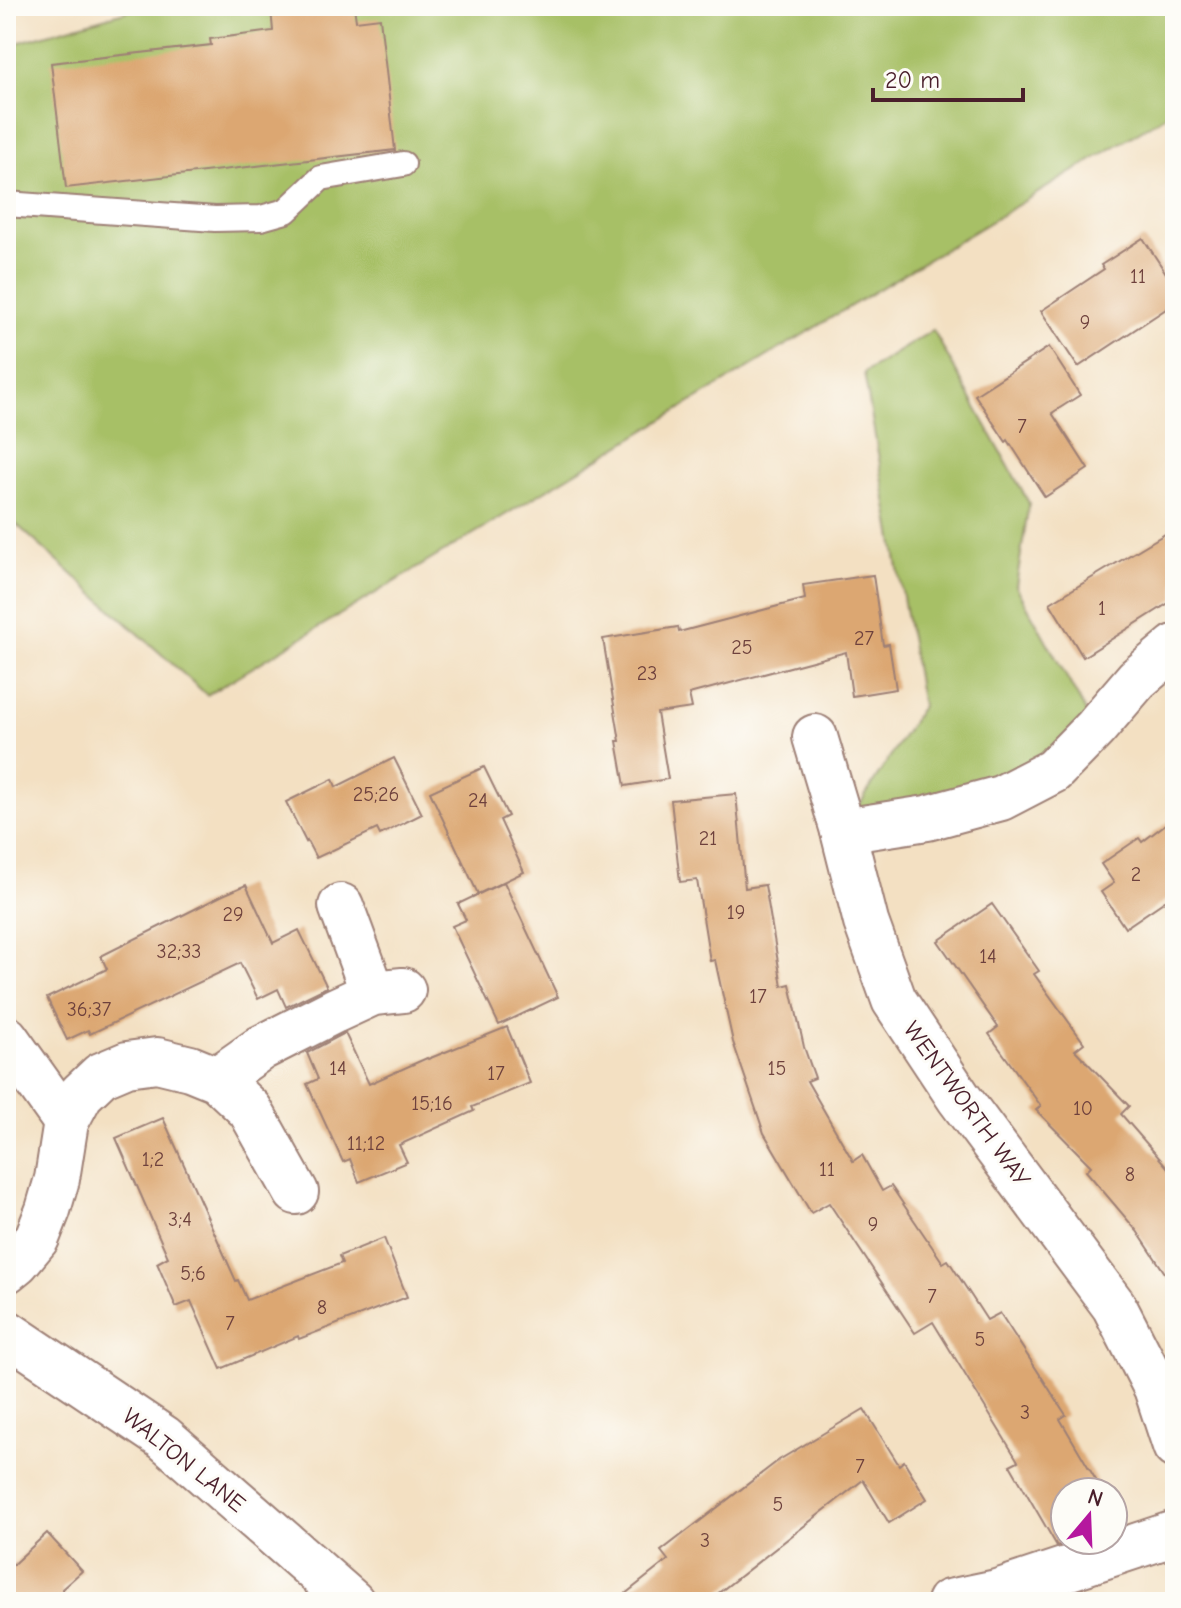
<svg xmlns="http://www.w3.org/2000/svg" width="1181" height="1608" viewBox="0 0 1181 1608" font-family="'Comic Neue',sans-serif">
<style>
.green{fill:#a7c066;stroke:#787048;stroke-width:2}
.building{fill:#dca772}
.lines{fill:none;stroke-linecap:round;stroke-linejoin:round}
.service-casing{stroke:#9e8076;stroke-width:28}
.minor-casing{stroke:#9e8076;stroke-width:48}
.tertiary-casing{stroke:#9e8076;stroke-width:48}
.service{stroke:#fff;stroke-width:24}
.minor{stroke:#fff;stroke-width:44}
.tertiary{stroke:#fff;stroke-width:44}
.labels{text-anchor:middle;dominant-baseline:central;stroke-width:6;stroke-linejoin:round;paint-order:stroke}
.number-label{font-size:20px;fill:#6e413d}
.street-label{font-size:24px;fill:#4a1f2b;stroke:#fdfcf7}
</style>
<rect width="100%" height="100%" fill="#fdfcf7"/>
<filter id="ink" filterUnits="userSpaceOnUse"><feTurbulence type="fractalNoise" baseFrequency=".0125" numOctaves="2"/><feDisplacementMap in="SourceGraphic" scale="16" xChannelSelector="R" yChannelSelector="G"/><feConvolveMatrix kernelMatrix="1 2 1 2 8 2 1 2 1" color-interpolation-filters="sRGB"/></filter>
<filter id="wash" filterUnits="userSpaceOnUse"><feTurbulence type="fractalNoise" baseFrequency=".006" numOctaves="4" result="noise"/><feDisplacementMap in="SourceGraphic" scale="32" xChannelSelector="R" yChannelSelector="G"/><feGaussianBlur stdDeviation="1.8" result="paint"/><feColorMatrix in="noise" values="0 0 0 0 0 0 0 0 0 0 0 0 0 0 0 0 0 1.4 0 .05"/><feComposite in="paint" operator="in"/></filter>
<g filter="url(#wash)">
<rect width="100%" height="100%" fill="#f3e0c2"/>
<g class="green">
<polygon points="145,6 1175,6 1175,110 207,695 6,515 6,46"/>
<polygon points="933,330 1029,503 1016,586 1095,728 1053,771 843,831 922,706 864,373"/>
</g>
<g id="blocks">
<g class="building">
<polygon points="301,6 354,6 356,21 380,18 395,150 66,188 51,63 211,45 210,39 273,31 271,9"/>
<polygon points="1143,238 1175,287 1175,303 1078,367 1041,311 1104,269 1101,265"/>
<polygon points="1049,347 1080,395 1052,413 1088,469 1045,497 1008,440 1006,442 975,395"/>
<polygon points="1175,528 1175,599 1083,657 1050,603"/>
<polygon points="873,575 883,645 889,644 896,689 852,696 846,652 689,694 692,708 657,713 668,779 625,786 617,741 620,741 603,639 678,627 679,632 805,599 803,585"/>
<polygon points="394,758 422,814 380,835 377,829 316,858 307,841 306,842 286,802 333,779 336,787"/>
<polygon points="484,767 508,816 500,820 524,872 478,894 430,792"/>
<polygon points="736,794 745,888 765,885 782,986 790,984 804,1047 815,1078 807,1081 853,1161 862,1155 882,1191 891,1186 943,1263 948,1260 987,1320 1000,1313 1066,1415 1060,1419 1103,1492 1065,1492 1065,1543 1057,1546 1010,1465 1018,1461 933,1322 915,1333 829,1203 811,1213 764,1133 733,1042 715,960 710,961 697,880 680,882 671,800"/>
<polygon points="1175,817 1175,894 1125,928 1101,892 1114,883 1101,864 1139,838 1142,842"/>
<polygon points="504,882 558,997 499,1025 452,926 466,920 458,904"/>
<polygon points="246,885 273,943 299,930 327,987 286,1007 278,989 258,999 240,963 90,1034 88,1030 67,1040 47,998 107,969 101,956 223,895"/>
<polygon points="992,904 1039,971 1034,974 1084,1043 1075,1050 1129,1106 1121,1114 1175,1176 1175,1288 1137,1231 1086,1171 1091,1166 1036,1110 1041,1106 989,1034 998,1027 938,941"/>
<polygon points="507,1027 530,1083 472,1107 474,1111 399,1145 407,1162 359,1182 350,1159 343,1162 307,1084 318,1079 307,1053 345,1033 369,1084 427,1058 428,1059"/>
<polygon points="163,1118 236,1281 238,1280 247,1300 342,1263 339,1256 384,1238 407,1297 299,1339 298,1336 221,1369 191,1301 176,1307 157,1263 168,1257 116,1138"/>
<polygon points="864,1409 899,1465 904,1461 927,1499 889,1523 863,1480 707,1602 615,1602 668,1560 661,1551 779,1460"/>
<polygon points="47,1533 82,1571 62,1589 63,1602 6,1602 6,1571"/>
</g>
</g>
</g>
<g filter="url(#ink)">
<use href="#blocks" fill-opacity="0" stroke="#9e8076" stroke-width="2"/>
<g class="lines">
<g class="service-casing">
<polyline id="service" points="6,204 215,219 261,218 286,211 321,178 403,164"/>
</g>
<g class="minor-casing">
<g id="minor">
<polyline points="815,737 843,831 866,922 894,1000 959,1098 1114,1306 1156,1388 1175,1446"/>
<polyline points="843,831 927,818 1001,798 1053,771 1095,728 1137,679 1175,647"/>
<polyline points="341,906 373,993"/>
<polyline points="6,1038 66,1122"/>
<polyline points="217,1079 261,1048 334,1011 373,993 403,990"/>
<polyline points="6,1271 17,1262 37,1238 48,1210 57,1179 66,1122 81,1094 101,1075 127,1064 157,1060 190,1068 217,1079 250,1110 296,1192"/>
<polyline points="949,1602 997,1592 1175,1533"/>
</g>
</g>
<g class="tertiary-casing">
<polyline id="tertiary" points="6,1332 164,1438 352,1602"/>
</g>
<use href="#service" class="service"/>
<use href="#minor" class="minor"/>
<use href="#tertiary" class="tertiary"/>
</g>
</g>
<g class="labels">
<g class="number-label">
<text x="1138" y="276">11</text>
<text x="1085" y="322">9</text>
<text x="1022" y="426">7</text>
<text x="1102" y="608">1</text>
<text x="864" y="638">27</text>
<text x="742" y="647">25</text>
<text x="647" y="673">23</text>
<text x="376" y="794">25;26</text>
<text x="478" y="800">24</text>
<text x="708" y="838">21</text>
<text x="1136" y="874">2</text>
<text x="736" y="912">19</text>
<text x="233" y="914">29</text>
<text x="179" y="951">32;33</text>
<text x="988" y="956">14</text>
<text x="758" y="996">17</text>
<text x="89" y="1009">36;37</text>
<text x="338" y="1068">14</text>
<text x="777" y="1068">15</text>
<text x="496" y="1073">17</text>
<text x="432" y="1103">15;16</text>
<text x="1083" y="1108">10</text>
<text x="366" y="1143">11;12</text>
<text x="153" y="1159">1;2</text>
<text x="827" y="1169">11</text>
<text x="1130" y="1174">8</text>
<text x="180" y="1219">3;4</text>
<text x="873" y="1224">9</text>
<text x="193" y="1273">5;6</text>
<text x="932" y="1296">7</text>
<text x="322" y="1307">8</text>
<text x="230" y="1323">7</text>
<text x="980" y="1339">5</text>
<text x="1025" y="1412">3</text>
<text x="860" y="1466">7</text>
<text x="778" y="1504">5</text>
<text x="705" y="1540">3</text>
</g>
<g class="street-label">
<text transform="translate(967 1104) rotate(54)">WENTWORTH WAY</text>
<text transform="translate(184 1460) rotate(39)">WALTON LANE</text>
</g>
</g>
<rect width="1181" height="1608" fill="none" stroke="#fdfcf7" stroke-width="32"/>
<g transform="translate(1089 1516) rotate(19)"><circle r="38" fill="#fdfcf7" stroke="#b5a4a5" stroke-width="2"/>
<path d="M0-6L14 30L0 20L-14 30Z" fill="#b5179e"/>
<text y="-12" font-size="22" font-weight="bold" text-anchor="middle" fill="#4a1f2b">N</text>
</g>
<path d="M873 88v12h150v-12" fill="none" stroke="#4a1f2b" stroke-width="4"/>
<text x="885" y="88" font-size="24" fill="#4a1f2b" stroke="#fdfcf7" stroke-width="6" paint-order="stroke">20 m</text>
</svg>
